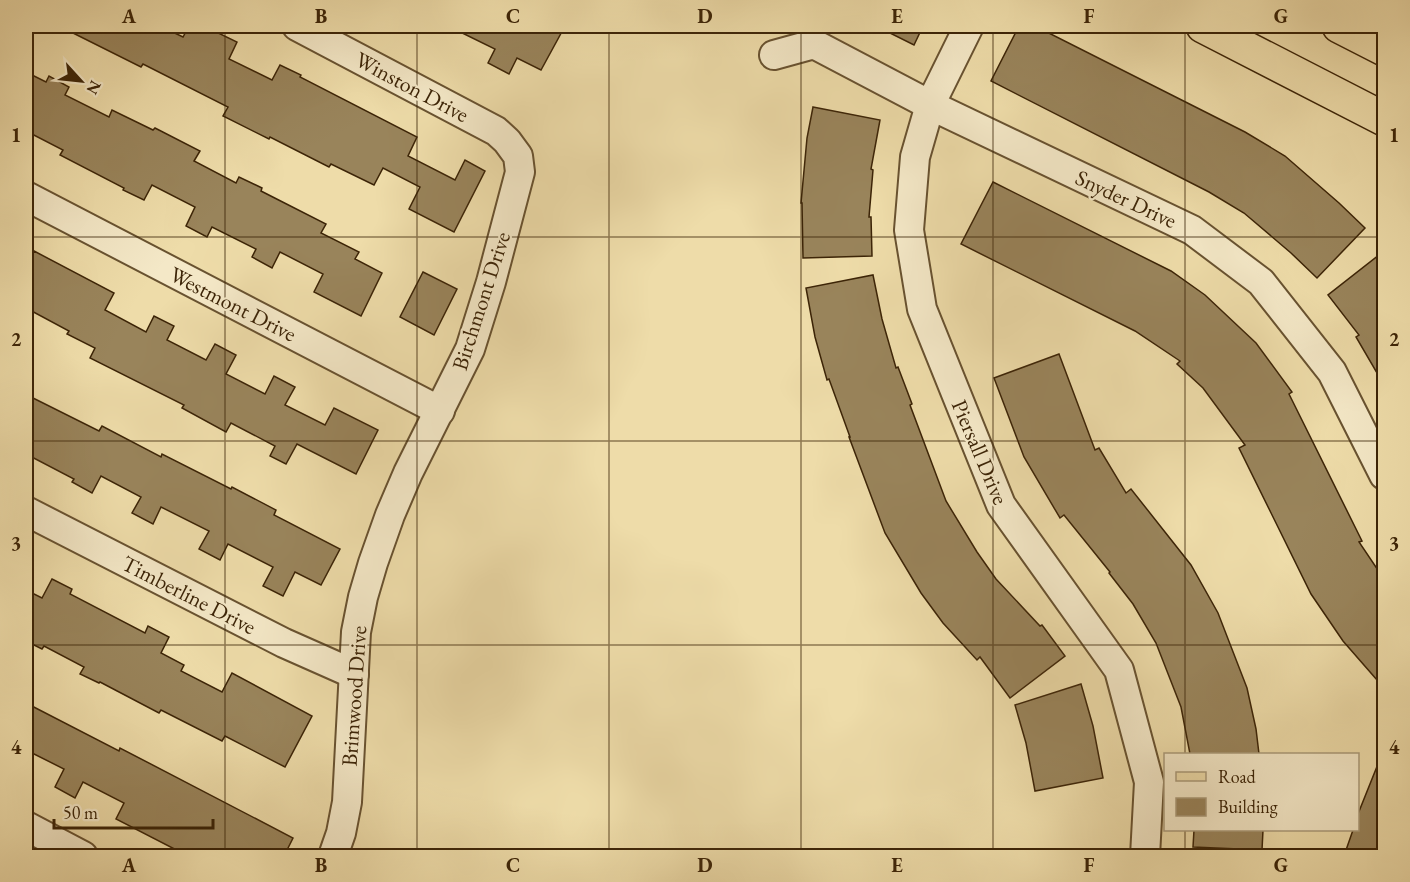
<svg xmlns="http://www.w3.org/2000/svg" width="1410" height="882" viewBox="0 0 1410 882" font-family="'EB Garamond',serif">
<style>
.building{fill:#99845b;stroke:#3c2407;stroke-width:1.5}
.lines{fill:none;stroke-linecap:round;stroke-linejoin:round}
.minor-casing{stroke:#685230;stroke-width:32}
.major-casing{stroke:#3c2407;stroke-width:36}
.minor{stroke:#f4e8c7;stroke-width:28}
.major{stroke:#eedca9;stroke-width:33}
.grid{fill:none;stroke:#3c2407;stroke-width:1.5;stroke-opacity:0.55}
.labels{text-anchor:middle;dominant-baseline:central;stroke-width:4.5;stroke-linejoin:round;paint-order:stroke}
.street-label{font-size:22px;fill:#3c2407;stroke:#f4e8c7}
.neatline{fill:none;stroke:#3c2407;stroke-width:2}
.grid-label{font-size:20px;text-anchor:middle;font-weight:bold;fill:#3c2407}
</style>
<rect width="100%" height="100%" fill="#eedca9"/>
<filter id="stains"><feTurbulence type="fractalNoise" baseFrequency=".00333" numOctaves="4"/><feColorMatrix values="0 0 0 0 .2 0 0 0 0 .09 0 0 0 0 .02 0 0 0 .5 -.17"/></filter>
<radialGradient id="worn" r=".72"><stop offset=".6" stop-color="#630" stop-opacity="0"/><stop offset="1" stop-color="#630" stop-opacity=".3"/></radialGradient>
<g class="building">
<polygon points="59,26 160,26 183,37 189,26 204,26 237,42 229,59 272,80 280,65 301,75 300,77 417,137 408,156 455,180 465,160 485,171 454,232 409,209 420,187 383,168 374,185 331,164 329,167 270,137 269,139 223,116 228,107 143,64 141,67"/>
<polygon points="448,26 565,26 541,70 517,58 509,74 488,63 495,49"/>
<polygon points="876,26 923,26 914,45"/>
<polygon points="1019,26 1035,26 1245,132 1285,156 1339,203 1365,228 1317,278 1291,253 1244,213 1209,192 991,81"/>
<polygon points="26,72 46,82 49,76 69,87 65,95 109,117 112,110 153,130 155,128 200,151 194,161 236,183 239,177 262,188 261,191 326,224 321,233 359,252 355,259 382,273 361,316 314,292 323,274 280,252 272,268 252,257 256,249 212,227 207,237 186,226 195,207 152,185 144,200 123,190 124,188 60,155 63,150 26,131"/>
<polygon points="813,107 880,120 871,169 873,170 869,217 871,217 872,256 803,258 802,203 801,203 807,138"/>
<polygon points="993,182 1171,271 1205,295 1256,343 1292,392 1289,394 1362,541 1359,542 1384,579 1384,688 1343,641 1311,594 1239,448 1245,445 1203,388 1177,364 1180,361 1135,331 961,244"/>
<polygon points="34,251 114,293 105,310 146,332 154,316 174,326 167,340 206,360 215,344 236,355 226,374 265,394 274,376 295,387 285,405 325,425 334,408 378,430 356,474 297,444 286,464 270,456 275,446 231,423 226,432 182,408 184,405 90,358 95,348 67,334 69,331 26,308 26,267"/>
<polygon points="1384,251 1384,385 1356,337 1359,335 1328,295"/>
<polygon points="423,272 457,289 434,335 400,317"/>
<polygon points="873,275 882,319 896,368 898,367 912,404 910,405 946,501 977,552 996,579 1040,626 1042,625 1065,656 1010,698 980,657 977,660 943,623 921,593 885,533 849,437 850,437 829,379 827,380 815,337 806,288"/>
<polygon points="1059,354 1095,450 1099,448 1126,493 1131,489 1191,565 1218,613 1247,688 1256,729 1259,754 1190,754 1181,707 1156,643 1133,604 1109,573 1110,572 1064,515 1060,518 1024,457 994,378"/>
<polygon points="33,398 99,431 102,426 161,457 162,454 231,489 232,487 276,510 274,515 340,549 321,585 295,572 283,596 263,586 273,567 228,544 220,560 199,549 209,531 161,507 153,524 132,513 141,497 101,476 92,493 72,482 74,479 26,454 26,412"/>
<polygon points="52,579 72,589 70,594 145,633 148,626 169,637 161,653 184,665 181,671 222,692 232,673 312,716 285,767 225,736 222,741 161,710 159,713 100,682 99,683 80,674 84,667 44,646 42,649 26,641 26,590 42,598"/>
<polygon points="1081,684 1093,726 1103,778 1035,791 1026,743 1015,705"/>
<polygon points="26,703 119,751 120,748 293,838 284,856 188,856 116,819 124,803 83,782 75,798 55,787 64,769 26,750"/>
<polygon points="1384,749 1384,856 1354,856 1345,853 1353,830 1358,830 1358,814"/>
<polygon points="1194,830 1263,830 1262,850 1193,847"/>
</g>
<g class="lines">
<g class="minor-casing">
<g id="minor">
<polyline points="297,26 496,131 507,141 518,156 520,172 491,282 470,349 408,473 390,515 373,563 363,597 356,632 347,802 341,833 333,856"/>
<polyline points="969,26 930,105 915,157 909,230 922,309 1001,505 1119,670 1149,782 1145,856"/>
<polyline points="774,55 814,44 930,105 1192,230 1261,282 1332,372 1384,475"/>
<polyline points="26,196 440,411"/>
<polyline points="26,511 284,643 354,674"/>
<polyline points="26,826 83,856"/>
</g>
</g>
<g class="major-casing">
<g id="major">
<polyline points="1203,26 1384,119"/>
<polyline points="1339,26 1384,49"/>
</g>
</g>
<use href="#minor" class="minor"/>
<use href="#major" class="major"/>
</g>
<path class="grid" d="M225 26V856M417 26V856M609 26V856M801 26V856M993 26V856M1185 26V754M26 237H1384M26 441H1384M26 645H1384M1185 830V856"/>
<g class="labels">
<g class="street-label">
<text transform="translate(412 87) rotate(28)">Winston Drive</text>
<text transform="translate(1126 199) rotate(25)">Snyder Drive</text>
<text transform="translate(481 301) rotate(-72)">Birchmont Drive</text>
<text transform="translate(233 304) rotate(27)">Westmont Drive</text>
<text transform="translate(980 452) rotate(67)">Piersall Drive</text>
<text transform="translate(189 595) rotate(27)">Timberline Drive</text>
<text transform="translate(354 696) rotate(-86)">Brimwood Drive</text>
</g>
</g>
<rect width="1410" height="882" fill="none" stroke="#eedca9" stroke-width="66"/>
<rect x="1164" y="753" width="195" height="78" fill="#f4e8c7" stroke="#aa9a7a" stroke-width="1.5"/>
<rect x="1176" y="772" width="30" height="9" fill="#eedca9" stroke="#aa9a7a" stroke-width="1.5"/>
<text x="1218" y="783" font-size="18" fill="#3c2407">Road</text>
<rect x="1176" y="798" width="30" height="18" fill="#99845b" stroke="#aa9a7a" stroke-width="1.5"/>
<text x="1218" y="813" font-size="18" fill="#3c2407">Building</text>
<g transform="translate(81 81) rotate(117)" stroke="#f4e8c7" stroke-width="4.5" paint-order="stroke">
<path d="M0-4.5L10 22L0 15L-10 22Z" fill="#3c2407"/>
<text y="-9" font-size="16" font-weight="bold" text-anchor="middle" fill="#3c2407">N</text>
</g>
<path d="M54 819v9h159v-9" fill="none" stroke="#3c2407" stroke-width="3"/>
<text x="63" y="819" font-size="18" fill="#3c2407" stroke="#f4e8c7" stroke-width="4.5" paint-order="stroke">50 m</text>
<rect x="33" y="33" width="1344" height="816" class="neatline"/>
<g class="grid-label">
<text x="129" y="23">A</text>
<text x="321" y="23">B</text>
<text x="513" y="23">C</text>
<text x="705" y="23">D</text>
<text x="897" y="23">E</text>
<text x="1089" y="23">F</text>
<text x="1281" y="23">G</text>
<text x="16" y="142">1</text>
<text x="1394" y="142">1</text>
<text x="16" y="346">2</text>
<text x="1394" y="346">2</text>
<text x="16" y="550">3</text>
<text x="1394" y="550">3</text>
<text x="16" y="754">4</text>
<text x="1394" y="754">4</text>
<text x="129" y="872">A</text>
<text x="321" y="872">B</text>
<text x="513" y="872">C</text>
<text x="705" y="872">D</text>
<text x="897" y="872">E</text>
<text x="1089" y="872">F</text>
<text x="1281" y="872">G</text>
</g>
<rect width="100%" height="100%" filter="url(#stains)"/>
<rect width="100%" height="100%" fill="url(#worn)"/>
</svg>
